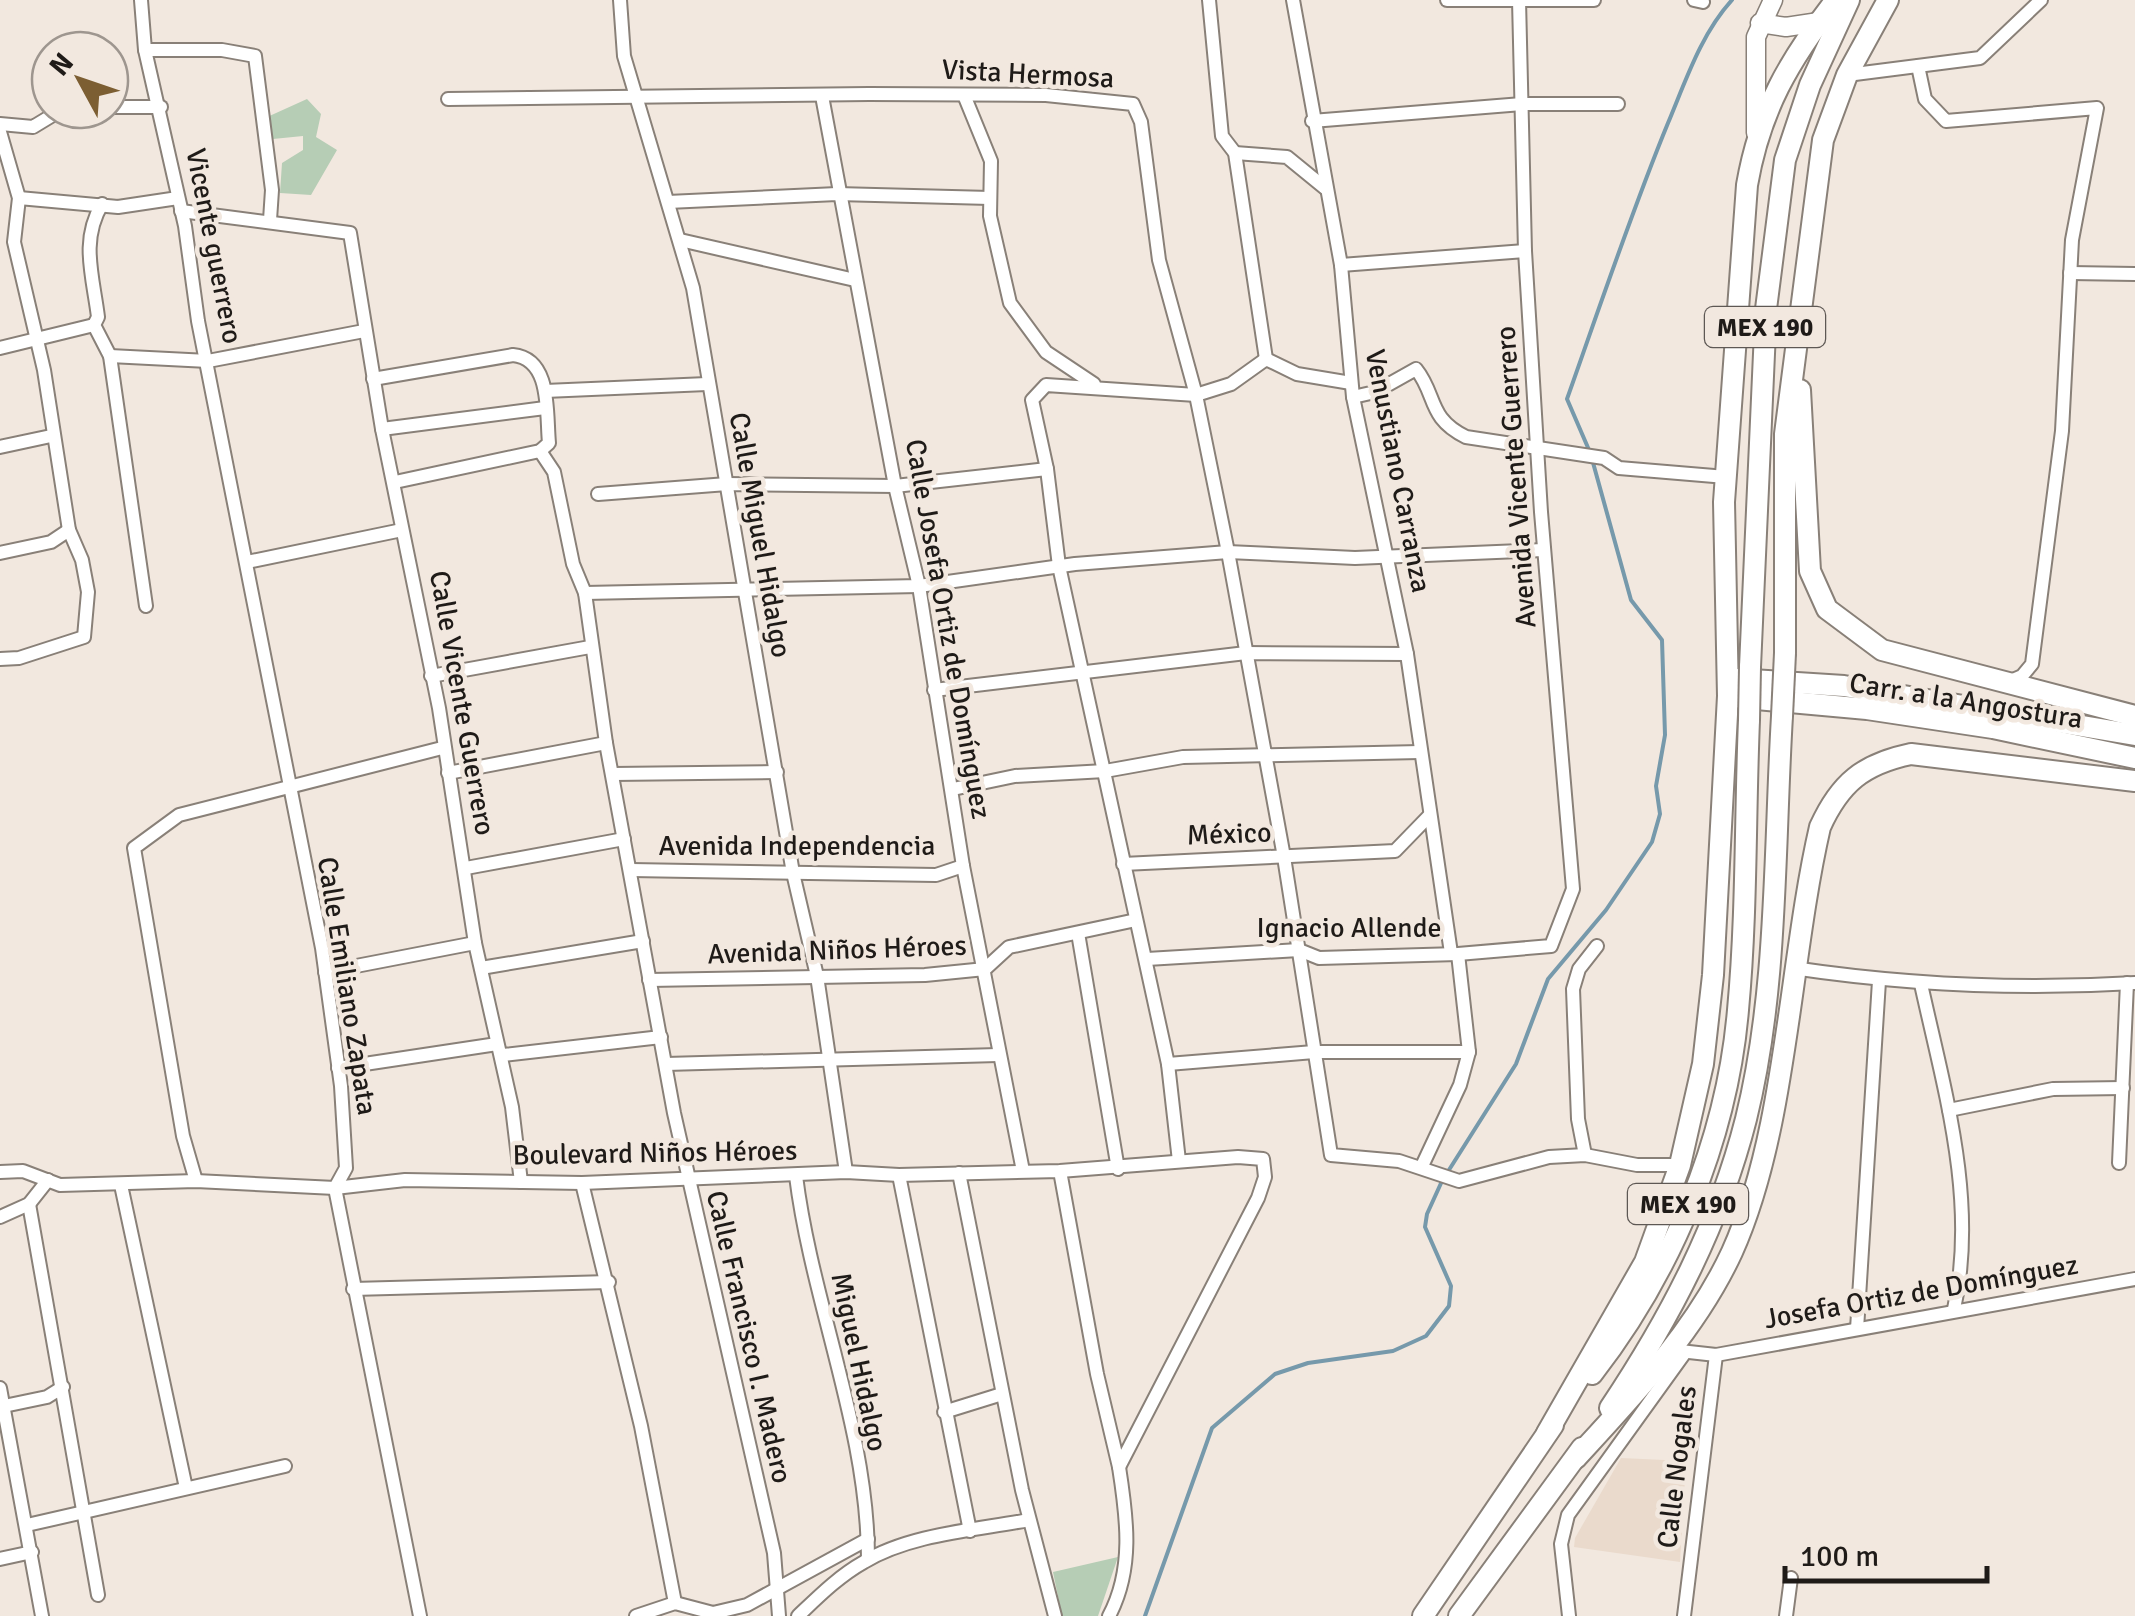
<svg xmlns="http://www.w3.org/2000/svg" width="2135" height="1616" viewBox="0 0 2135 1616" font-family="Signika,sans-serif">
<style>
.built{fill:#eadacc}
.green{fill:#b6cdb5}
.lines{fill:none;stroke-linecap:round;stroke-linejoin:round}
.stream{stroke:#7699ab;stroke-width:4}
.street-casing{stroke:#898078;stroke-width:16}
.secondary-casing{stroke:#898078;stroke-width:21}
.primary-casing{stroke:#898078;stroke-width:24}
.street{stroke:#fff;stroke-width:12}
.secondary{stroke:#fff;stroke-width:18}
.primary{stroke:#fff;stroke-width:20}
.primary-bridge-casing{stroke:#898078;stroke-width:24;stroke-linecap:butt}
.primary-bridge{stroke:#fff;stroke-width:20}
.labels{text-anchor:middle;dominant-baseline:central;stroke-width:9;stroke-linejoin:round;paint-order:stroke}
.shield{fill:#f2e8df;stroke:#5e5854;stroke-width:2.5}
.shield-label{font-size:25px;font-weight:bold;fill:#1f1b18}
.street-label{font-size:28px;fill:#1f1b18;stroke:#f2e8df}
</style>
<rect width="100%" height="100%" fill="#f2e8df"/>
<polygon class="built" points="1621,1458 1686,1461 1680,1562 1574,1547 1575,1538"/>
<g class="green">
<polygon points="307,99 321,114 316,137 337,150 311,195 280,193 282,163 303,150 303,136 273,139 265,118"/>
<polygon points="1118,1557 1098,1616 1062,1616 1053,1572"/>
</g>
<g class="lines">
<g class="stream">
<path d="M1589 450 1567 399C1600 306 1631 213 1668 123 1686 80 1701 34 1732 0"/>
<polyline points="1145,1616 1212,1428 1275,1374 1308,1363 1393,1351 1426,1336 1449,1306 1451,1286 1425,1227 1427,1214 1442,1181 1516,1064 1548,979 1606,910 1652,842 1660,814 1656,786 1665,735 1662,640 1631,600 1592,459"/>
</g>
<g class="street-casing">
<g id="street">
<polyline points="141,0 145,50 185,226 198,321 322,948 341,1086 346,1168 335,1188 420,1616"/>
<polyline points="620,0 624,56 693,288 793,873 817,976 846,1172"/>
<polyline points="1209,0 1222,136 1235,153 1266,359"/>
<polyline points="1293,0 1341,265 1353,397 1407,654 1451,953"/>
<polyline points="1447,0 1594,0"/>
<polyline points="1694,0 1703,2"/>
<polyline points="145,50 222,50 255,56 272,190 270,220"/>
<polyline points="1918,66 1925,99 1946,121 2097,108 2072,240 2062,431 2032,664 2022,676 2006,683"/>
<polyline points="1847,75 1980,58 2041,0"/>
<polyline points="964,95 991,161 990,216 1010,303 1046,352 1094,384"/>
<polyline points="822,96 895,486 919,586 963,866 1023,1171"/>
<polyline points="448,99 869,94 1046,95 1133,104 1141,122 1159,260 1196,395 1228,552 1284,857 1331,1155 1399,1161 1459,1181 1549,1157 1585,1155 1637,1165 1680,1165"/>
<polyline points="110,107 161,107"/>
<polyline points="1312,121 1522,104 1618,104"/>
<polyline points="0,124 33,127 61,110"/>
<polyline points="0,132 19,198 14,242 44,370 69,530 82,560 88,592 84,637 19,658 0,659"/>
<polyline points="1235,153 1287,157 1325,188"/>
<polyline points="19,198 118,207 178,198"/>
<polyline points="668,202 837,194 990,198"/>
<path d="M102 204C80 241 93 276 98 317L94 325 110 356 146 606"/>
<polyline points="181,211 350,233 382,429 439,708 475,943 512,1107 521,1182"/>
<polyline points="680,240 855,280"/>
<polyline points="1341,265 1525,251"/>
<polyline points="2070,273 2135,274"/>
<polyline points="0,348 94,325"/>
<polyline points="110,356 208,361 364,331"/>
<path d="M373 379 513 355C552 359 546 413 549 443L540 451 395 482"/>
<polyline points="545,391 707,384"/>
<path d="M1353 397 1375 392 1416 369C1437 395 1427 418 1466 437L1604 458 1619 468 1726 477"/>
<polyline points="382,429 545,408"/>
<polyline points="0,447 51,436"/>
<polyline points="540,451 554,472 573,564 585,593 606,743 674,1113 774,1553 779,1616"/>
<polyline points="598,494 727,484 895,486 1047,469"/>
<polyline points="0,553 51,542 69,530"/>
<polyline points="247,562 402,530"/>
<polyline points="585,593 919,586 1075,564 1228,552 1355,558 1544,550"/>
<polyline points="431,676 590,647"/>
<polyline points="934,690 1246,653 1407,654"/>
<polyline points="448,773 606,743"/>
<polyline points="613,774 777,772"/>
<polyline points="953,789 1015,776 1105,771 1183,757 1420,752"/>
<polyline points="1123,864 1395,851 1429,816"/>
<polyline points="466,868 624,839"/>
<polyline points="631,870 936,875 963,866"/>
<polyline points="1078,933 1118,1169"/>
<polyline points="1458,954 1469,1052"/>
<polyline points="1147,959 1299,950 1319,958 1458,954 1551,946 1573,889 1541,512 1525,251 1519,0"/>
<polyline points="481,968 643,941"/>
<path d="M1793 968C1907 985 2020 990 2135 983"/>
<polyline points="325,972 475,943"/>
<polyline points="649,980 925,975 985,969 1009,947 1136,920"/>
<path d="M1921 984C1944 1089 1978 1201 1954 1309"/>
<polyline points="503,1055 661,1037"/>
<polyline points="666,1064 998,1055"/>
<polyline points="1168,1064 1314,1052 1469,1052 1460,1085 1422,1166"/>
<polyline points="338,1068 497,1044"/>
<polyline points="1949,1110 2053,1089 2123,1088"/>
<polyline points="1585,1155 1578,1119 1573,989 1579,969 1597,946"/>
<polyline points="1179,1161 1168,1064 1059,566 1047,469 1032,400 1046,385 1196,395 1231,384 1266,359 1297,374 1351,383"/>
<polyline points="2119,1163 2127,983"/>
<polyline points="0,1172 23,1171 60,1185 196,1181 335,1188 405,1180 582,1183 846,1172 899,1175 1060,1171 1238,1157 1263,1159 1265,1177 1258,1198 1119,1467 1097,1374 1060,1171"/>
<polyline points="959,1173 1022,1490 1055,1616"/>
<polyline points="899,1175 970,1531"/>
<path d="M796 1176C812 1304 868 1429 868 1559"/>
<polyline points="196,1181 183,1136 134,848 179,815 442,748"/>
<polyline points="582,1183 641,1426 675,1603"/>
<polyline points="121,1185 186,1488"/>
<polyline points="29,1204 98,1595"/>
<polyline points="0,1217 29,1204 48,1180"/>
<polyline points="353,1289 609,1282"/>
<polyline points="1857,1329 1879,981"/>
<polyline points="1671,1350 1716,1355 2135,1279"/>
<polyline points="0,1388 42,1616"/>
<polyline points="4,1406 47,1397 63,1387"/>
<polyline points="944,1412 1002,1394"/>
<polyline points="27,1525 285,1466"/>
<polyline points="0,1559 32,1552"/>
<polyline points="636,1616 675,1603 713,1613 747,1605 868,1539"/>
<path d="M798 1616C819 1596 839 1576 864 1562 910 1534 976 1530 1029 1520"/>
<path d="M1109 1616C1134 1569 1127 1518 1119 1467"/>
<polyline points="1569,1616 1561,1544 1568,1515 1684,1354"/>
<polyline points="1684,1616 1716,1355"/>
<polyline points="1786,1616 1791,1578"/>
</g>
</g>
<g class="secondary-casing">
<g id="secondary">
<polyline points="1760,23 1786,27 1819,22"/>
<polyline points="1756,133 1756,37 1773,0"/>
</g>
</g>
<g class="primary-casing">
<g id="primary">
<polyline points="1800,390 1810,571 1827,609 1882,650 2135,716"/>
<polyline points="1785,653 1785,434 1823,140 1847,75 1888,0"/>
<polyline points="1750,667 1766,309 1785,160 1810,85 1849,0"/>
<polyline points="1736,679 1844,686 2135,735"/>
<polyline points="1735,697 1867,709 1993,728 2135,758"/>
<path d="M1592 1374C1671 1273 1727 1140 1738 1010 1747 914 1745 816 1749 720"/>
<path d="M1610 1408C1670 1318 1719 1225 1746 1119 1778 990 1774 849 1782 716"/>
<path d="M1547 1433 1645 1262 1680 1165 1703 1064 1713 975 1728 696 1724 502 1747 185C1760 110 1789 60 1836 0"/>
<path d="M1576 1458C1634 1395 1696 1330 1732 1252 1787 1130 1789 961 1820 827 1840 783 1863 764 1911 754L2135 781"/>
<polyline points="1423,1616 1553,1425"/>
<polyline points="1459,1616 1582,1448"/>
</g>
</g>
<use href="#street" class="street"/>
<use href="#secondary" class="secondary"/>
<use href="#primary" class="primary"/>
<g class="primary-bridge-casing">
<g id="primary-bridge">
<polyline points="1782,716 1785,653"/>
<polyline points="1749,720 1750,667"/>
</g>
</g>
<use href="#primary-bridge" class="primary-bridge"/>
</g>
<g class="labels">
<g class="shield">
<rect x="1705" y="307" width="120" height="40" rx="8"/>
<rect x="1628" y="1184" width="120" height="40" rx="8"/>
</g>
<g class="shield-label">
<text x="1765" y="327">MEX 190</text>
<text x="1688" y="1204">MEX 190</text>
</g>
<g class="street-label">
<text transform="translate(1028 74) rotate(3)">Vista Hermosa</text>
<text transform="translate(214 246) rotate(79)">Vicente guerrero</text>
<text transform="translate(1398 471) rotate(79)">Venustiano Carranza</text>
<text transform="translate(1516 477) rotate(-94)">Avenida Vicente Guerrero</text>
<text transform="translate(760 535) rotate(80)">Calle Miguel Hidalgo</text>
<text transform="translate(948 629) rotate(80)">Calle Josefa Ortiz de Domínguez</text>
<text transform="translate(1966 701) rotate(9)">Carr. a la Angostura</text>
<text transform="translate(462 703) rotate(80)">Calle Vicente Guerrero</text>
<text transform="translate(1229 834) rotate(-2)">México</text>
<text x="797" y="846">Avenida Independencia</text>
<text x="1349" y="928">Ignacio Allende</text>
<text transform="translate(837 950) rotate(-2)">Avenida Niños Héroes</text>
<text transform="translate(347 986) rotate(81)">Calle Emiliano Zapata</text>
<text transform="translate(655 1153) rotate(-1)">Boulevard Niños Héroes</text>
<text transform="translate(1921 1292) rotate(-10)">Josefa Ortiz de Domínguez</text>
<text transform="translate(749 1337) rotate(77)">Calle Francisco I. Madero</text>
<text transform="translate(859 1362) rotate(78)">Miguel Hidalgo</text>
<text transform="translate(1677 1467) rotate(-83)">Calle Nogales</text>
</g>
</g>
<g transform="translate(80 80) rotate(310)"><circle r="48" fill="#f2e8df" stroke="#9e968f" stroke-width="2.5"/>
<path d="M0-8L18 38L0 25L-18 38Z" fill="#7c5e32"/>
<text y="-15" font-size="28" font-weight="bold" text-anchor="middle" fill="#1f1b18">N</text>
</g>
<path d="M1785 1566v15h202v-15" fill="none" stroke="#1f1b18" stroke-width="5"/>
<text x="1800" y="1566" font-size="30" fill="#1f1b18" stroke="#f2e8df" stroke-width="8" paint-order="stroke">100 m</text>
</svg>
